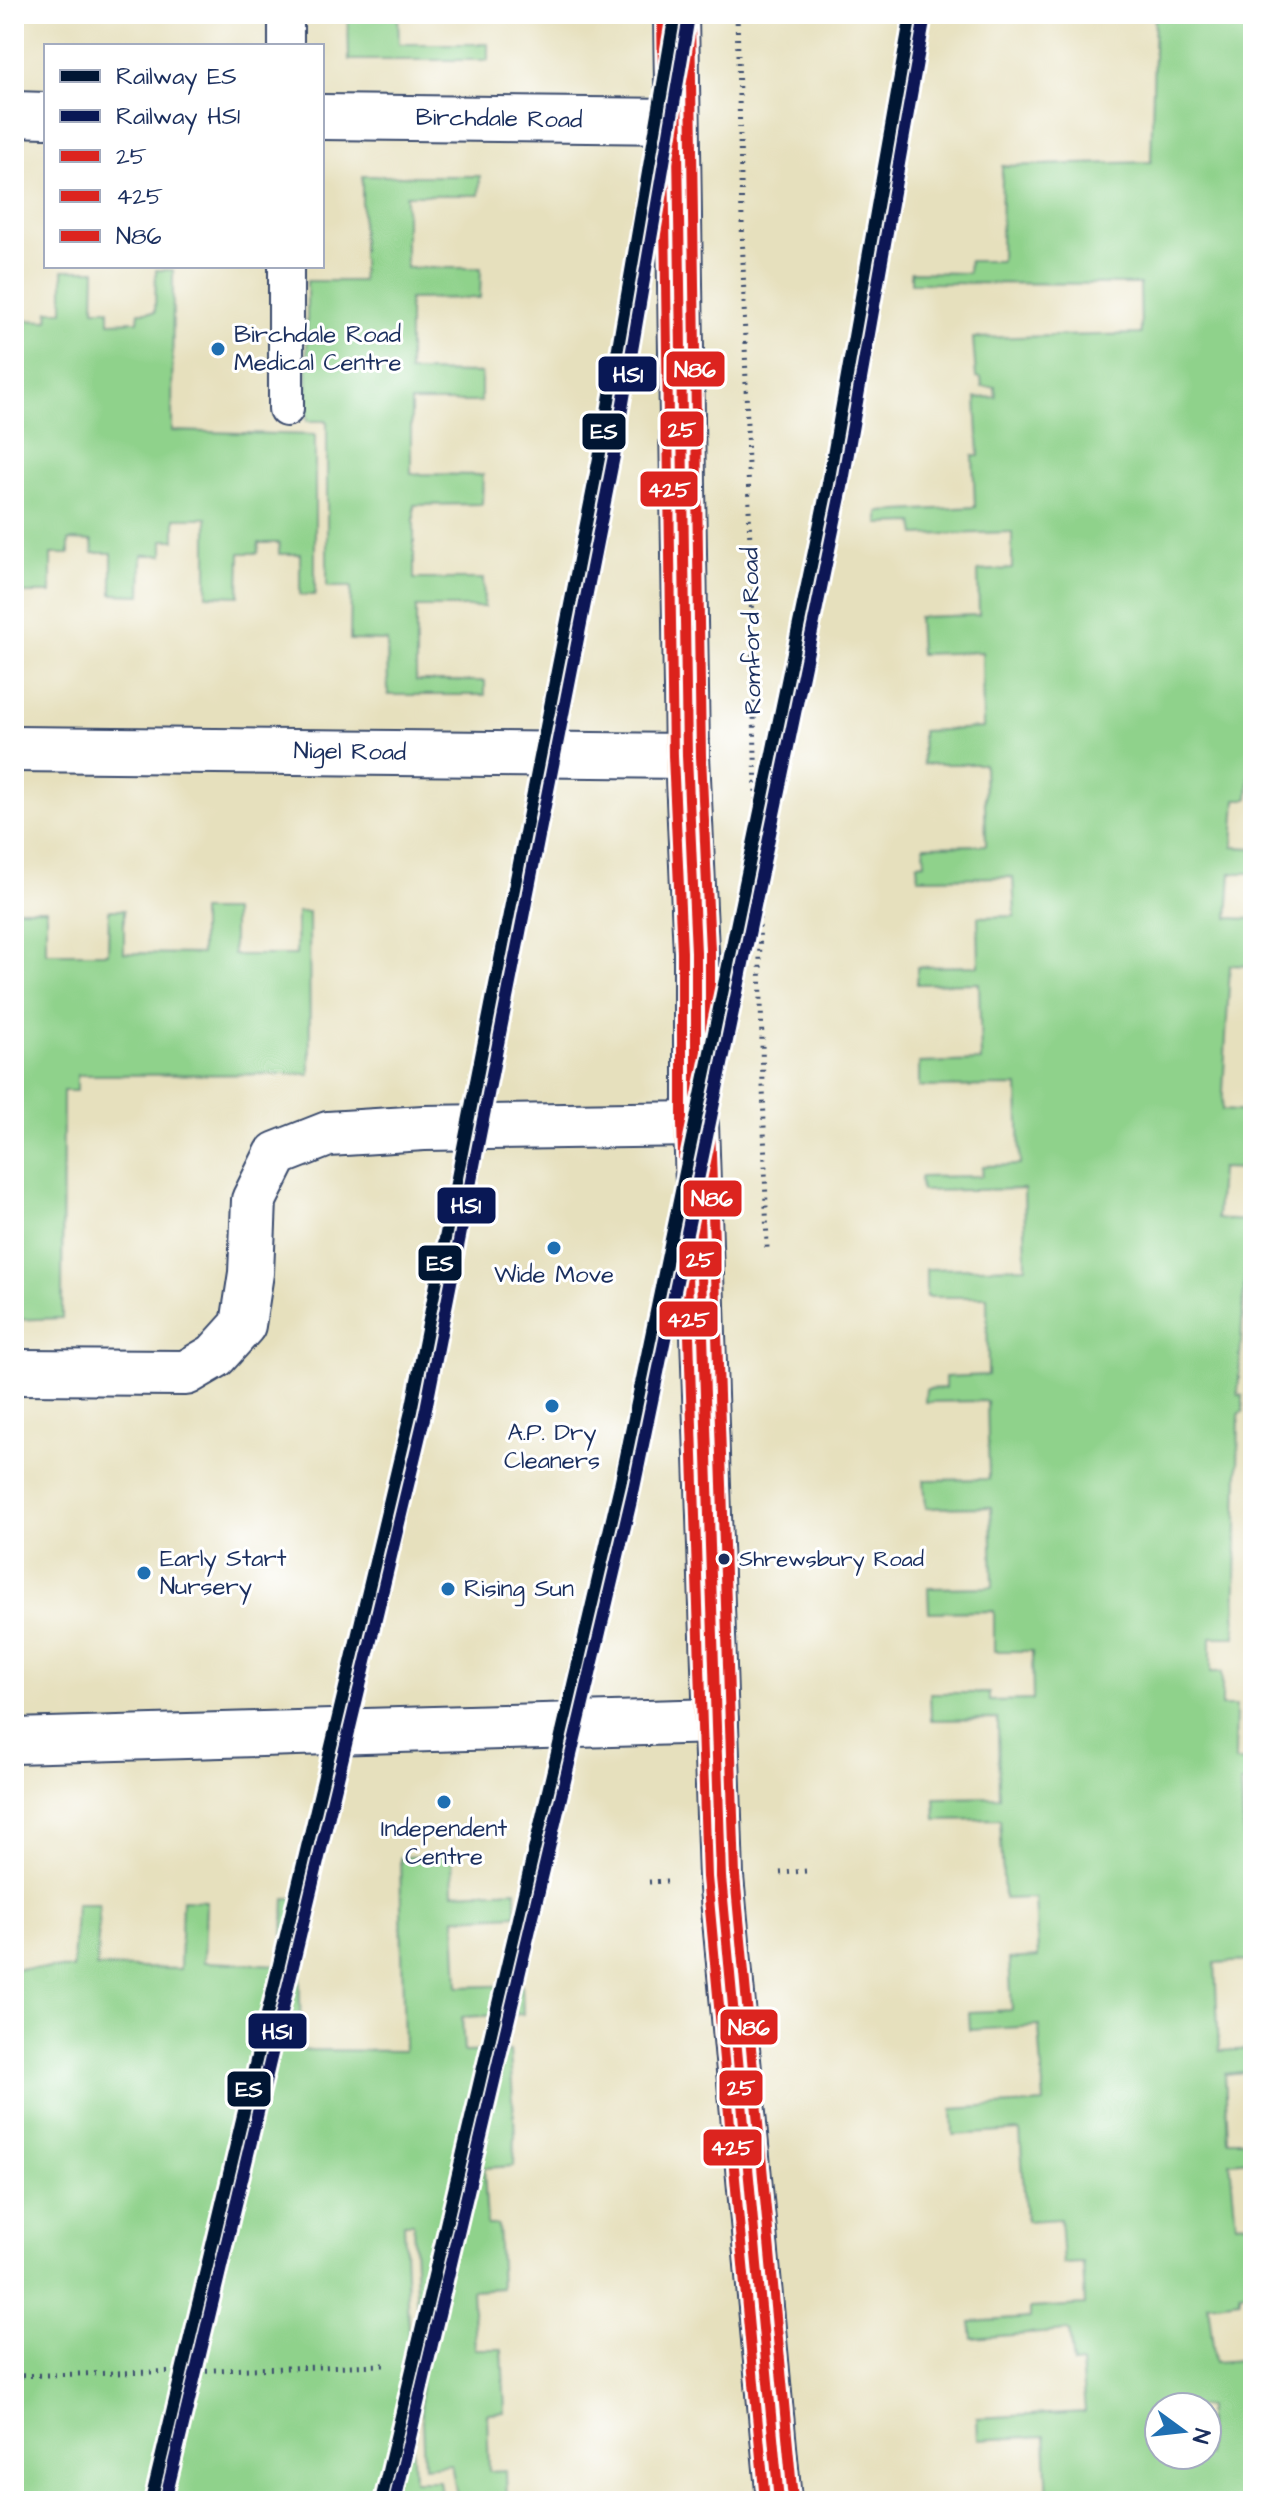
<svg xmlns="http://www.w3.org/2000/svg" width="1267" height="2515" viewBox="0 0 1267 2515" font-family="'Architects Daughter',sans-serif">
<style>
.green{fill:#8fd28b;stroke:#558074;stroke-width:2;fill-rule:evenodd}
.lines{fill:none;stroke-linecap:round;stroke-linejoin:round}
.lane-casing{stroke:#394a6c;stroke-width:38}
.street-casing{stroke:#394a6c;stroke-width:48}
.primary-casing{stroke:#394a6c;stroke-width:48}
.path{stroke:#394a6c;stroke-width:5;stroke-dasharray:2 6;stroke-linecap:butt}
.lane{stroke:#fff;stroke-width:34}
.street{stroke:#fff;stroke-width:44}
.primary{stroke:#f7be88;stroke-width:44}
.bus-1-casing{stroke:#fff;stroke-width:16}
.bus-2-casing{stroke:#fff;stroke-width:16}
.bus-3-casing{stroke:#fff;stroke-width:16}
.bus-1{stroke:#dc241f;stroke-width:10}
.bus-2{stroke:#dc241f;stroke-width:10}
.bus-3{stroke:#dc241f;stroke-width:10}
.rail-1-casing{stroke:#fff;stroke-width:18}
.rail-2-casing{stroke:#fff;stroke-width:18}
.rail-1{stroke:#011633;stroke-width:12}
.rail-2{stroke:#091855;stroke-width:12}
.poi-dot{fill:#1f6fb2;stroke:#fff;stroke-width:3}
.bus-dot{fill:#1b2f5e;stroke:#fff;stroke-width:3}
.labels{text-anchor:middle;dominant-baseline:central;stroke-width:6;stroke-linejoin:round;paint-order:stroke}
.bus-label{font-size:22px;fill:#1b2f5e;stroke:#fff;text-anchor:start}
.street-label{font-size:24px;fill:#1b2f5e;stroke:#fff}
.poi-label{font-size:24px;fill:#1b2f5e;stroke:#fff;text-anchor:start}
.line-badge{stroke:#fff;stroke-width:3}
.badge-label{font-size:22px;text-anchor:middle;font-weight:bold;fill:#fff}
</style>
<rect width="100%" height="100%" fill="#fff"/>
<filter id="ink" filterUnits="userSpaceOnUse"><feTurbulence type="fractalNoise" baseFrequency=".0125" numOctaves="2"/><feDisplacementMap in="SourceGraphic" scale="16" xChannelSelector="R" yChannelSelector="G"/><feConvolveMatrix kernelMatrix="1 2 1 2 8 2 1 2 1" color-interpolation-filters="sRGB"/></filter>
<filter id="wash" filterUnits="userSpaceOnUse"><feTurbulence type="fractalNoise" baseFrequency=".006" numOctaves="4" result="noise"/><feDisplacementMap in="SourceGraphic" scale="32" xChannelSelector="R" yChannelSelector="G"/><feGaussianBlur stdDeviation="1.8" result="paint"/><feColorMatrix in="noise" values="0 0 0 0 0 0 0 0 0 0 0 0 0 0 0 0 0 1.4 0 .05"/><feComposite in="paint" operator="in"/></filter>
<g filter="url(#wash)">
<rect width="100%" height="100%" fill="#e6e0bd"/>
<g class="green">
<polygon points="348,14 398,14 399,44 488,44 488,60 349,60"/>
<path d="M1155 14H1253V769H1250L1248 799H1236L1233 847 1253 848V873H1231L1228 918 1253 919V966L1230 965 1222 1110 1251 1112 1248 1169 1220 1168 1217 1219 1248 1221 1238 1395 1243 1396V1412L1239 1413 1235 1637H1211V1672H1222V1706H1236L1235 1761 1253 1762V1781L1241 1783 1250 1961 1215 1963 1219 2051 1253 2049V2071L1225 2074 1228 2140H1250L1252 2160 1230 2162 1236 2224 1253 2222V2292L1240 2293V2300L1208 2304 1215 2362 1253 2359V2501H1048L1045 2436 978 2440 977 2418 1085 2412 1081 2364 1073 2365 1069 2331 972 2338 970 2322 1030 2318V2308L1085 2305 1083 2263 1063 2264 1060 2219 1026 2221 1020 2131 953 2135 952 2109 1044 2103 1039 2026 970 2030 969 2012 1012 2010 1009 1959 1038 1957 1035 1898 1004 1899 1000 1819 936 1820 935 1798 999 1797 998 1719 931 1720 930 1693H989V1701L1033 1700 1032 1651H994V1611L929 1612 928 1588 993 1587 991 1507 926 1508 924 1480 989 1479 987 1401 925 1402 926 1389 945 1388V1377L988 1375 987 1297H926V1269L1026 1267 1024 1189 921 1191 920 1177 982 1176 983 1166 1020 1165 1018 1086 919 1087V1063L981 1061 979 983 917 984V967L979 966 978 917 1015 916 1013 877 918 878 917 864 925 863 924 846 986 845 984 764H923L922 731 983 728 982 652 920 654 918 617 979 615 978 571 1012 569V532L916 535 914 523 879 524V512L975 507 973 456H979L976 398 996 397 995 387H982L981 378 976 377 973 338 1141 334 1140 284 911 283V272L968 273 969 261H1001L1002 166 1151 162ZM1207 2407V2455H1159V2407Z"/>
<polygon points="362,176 480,176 479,195 406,195 406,268 481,268 480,298 409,299 409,372 481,373 481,402 411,402 411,474 483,475 482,504 414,505 414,579 483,579 484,607 416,607 416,681 485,681 485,695 388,695 387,641 350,640 351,587 327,587 327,421 307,421 307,281 362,281"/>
<polygon points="63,270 95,270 94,309 109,309 109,322 138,321 139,312 155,312 156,270 173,270 172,431 315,435 315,595 300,595 300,554 279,554 279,543 259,543 258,553 240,553 239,596 207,595 207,518 175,518 175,540 163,540 163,555 142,555 141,595 112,594 112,553 93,553 92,541 69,540 69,554 51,554 51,593 19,593 20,553 14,552 14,311 19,311 19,320 48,321 49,311 63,311"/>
<polygon points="14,909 46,909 46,953 108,953 109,910 124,910 124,953 201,954 201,911 233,911 233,955 296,955 297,912 309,912 310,1074 77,1075 77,1091 63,1091 62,1318 14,1320"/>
<polygon points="452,1856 453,1893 516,1890 516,1915 455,1918 458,1987 522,1985 523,2014 462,2017 464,2052 510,2051 515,2135 514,2166 484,2168 487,2225 498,2225 501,2288 472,2290 475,2349 502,2349 505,2412 487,2413 489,2471 506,2470 507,2501 458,2501 451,2464 424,2467 413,2223 404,2223 414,2481 439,2481 442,2501 14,2501 14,1968 73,1969 76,1904 99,1904 97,1967 180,1969 182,1900 206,1901 204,1962 282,1965 285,1898 298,1898 301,2050 404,2051 400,1857"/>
</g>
</g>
<g filter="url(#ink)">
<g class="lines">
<g class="lane-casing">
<g id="lane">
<polyline points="286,14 286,46"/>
<polyline points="286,409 286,266"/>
</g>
</g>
<g class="street-casing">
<g id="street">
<polyline points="14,114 46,115"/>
<polyline points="322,117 677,121"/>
<polyline points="14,749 687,756"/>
<polyline points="14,1372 186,1373 215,1356 243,1325 251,1273 254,1200 277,1154 328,1134 424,1128 696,1124"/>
<polyline points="14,1741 716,1721"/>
</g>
</g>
<g class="primary-casing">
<polyline id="primary" points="676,14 687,756 696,952 696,1124 721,1877 779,2501"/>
</g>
<g class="path">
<polyline points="737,14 767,1249"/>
<polyline points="780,1873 806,1871"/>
<polyline points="649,1882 667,1881"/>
<polyline points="14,2376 386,2365"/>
</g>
<use href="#lane" class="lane"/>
<use href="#street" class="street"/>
<use href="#primary" class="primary"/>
<g class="bus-1-casing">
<polyline id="bus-1" points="676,14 687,756 696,952 696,1124 721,1877 779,2501"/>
</g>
<g class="bus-2-casing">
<polyline id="bus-2" points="662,14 673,756 682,952 682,1124 707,1877 765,2501"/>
</g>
<g class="bus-3-casing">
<polyline id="bus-3" points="690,14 701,756 710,951 710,1124 735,1876 793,2500"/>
</g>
<use href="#bus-1" class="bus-1"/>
<use href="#bus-2" class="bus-2"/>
<use href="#bus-3" class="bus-3"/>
<g class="rail-1-casing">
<g id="rail-1">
<polyline points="151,2501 411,1411 600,453 675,14"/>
<polyline points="381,2501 620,1485 828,484 911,14"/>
</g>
</g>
<g class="rail-2-casing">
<g id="rail-2">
<polyline points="165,2501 425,1414 614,456 689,16"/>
<polyline points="395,2501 634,1488 842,487 925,16"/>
</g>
</g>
<use href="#rail-1" class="rail-1"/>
<use href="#rail-2" class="rail-2"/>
</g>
</g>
<g class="poi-dot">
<circle cx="218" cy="349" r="8"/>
<circle cx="554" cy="1248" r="8"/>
<circle cx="552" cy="1406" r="8"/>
<circle cx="144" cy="1573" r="8"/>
<circle cx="448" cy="1589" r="8"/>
<circle cx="444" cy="1802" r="8"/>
</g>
<circle class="bus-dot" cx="724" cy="1559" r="7"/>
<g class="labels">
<g class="bus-label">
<text x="739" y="1559">Shrewsbury Road</text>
</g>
<g class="street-label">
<text transform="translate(499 119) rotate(1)">Birchdale Road</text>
<text transform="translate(752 631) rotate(-91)">Romford Road</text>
<text transform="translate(350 752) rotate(1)">Nigel Road</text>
</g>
<g class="poi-label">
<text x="234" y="335">Birchdale Road<tspan x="234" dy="28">Medical Centre</tspan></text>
<text x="554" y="1275" text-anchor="middle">Wide Move</text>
<text x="552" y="1433" text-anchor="middle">A.P. Dry<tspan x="552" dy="28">Cleaners</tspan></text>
<text x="160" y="1559">Early Start<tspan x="160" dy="28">Nursery</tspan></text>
<text x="464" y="1589">Rising Sun</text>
<text x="444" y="1829" text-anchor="middle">Independent<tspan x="444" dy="28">Centre</tspan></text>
</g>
</g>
<g class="line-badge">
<rect x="665" y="350" width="61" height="38" rx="8" fill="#dc241f"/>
<rect x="597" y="355" width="61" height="38" rx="8" fill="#091855"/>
<rect x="659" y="410" width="46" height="38" rx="8" fill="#dc241f"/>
<rect x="581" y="412" width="46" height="39" rx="8" fill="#011633"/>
<rect x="639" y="470" width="60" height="38" rx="8" fill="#dc241f"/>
<rect x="682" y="1179" width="61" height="39" rx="8" fill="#dc241f"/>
<rect x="436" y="1186" width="61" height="39" rx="8" fill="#091855"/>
<rect x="678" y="1240" width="45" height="38" rx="8" fill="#dc241f"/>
<rect x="417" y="1244" width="46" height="38" rx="8" fill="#011633"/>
<rect x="658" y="1300" width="61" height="38" rx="8" fill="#dc241f"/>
<rect x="719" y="2008" width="60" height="38" rx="8" fill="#dc241f"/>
<rect x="247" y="2012" width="61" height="38" rx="8" fill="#091855"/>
<rect x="718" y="2069" width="46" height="38" rx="8" fill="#dc241f"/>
<rect x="226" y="2070" width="46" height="38" rx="8" fill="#011633"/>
<rect x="702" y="2128" width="61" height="39" rx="8" fill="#dc241f"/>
</g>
<g class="badge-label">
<text x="695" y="377">N86</text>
<text x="628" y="382">HS1</text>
<text x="682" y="437">25</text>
<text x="604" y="439">ES</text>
<text x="669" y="497">425</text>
<text x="712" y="1206">N86</text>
<text x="466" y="1213">HS1</text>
<text x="700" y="1267">25</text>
<text x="440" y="1271">ES</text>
<text x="688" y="1327">425</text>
<text x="749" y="2035">N86</text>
<text x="277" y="2039">HS1</text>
<text x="741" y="2095">25</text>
<text x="249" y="2097">ES</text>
<text x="732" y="2155">425</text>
</g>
<rect width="1267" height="2515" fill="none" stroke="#fff" stroke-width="48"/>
<rect x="44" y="44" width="280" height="224" fill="#ffffff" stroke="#a4acbf" stroke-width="2"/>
<rect x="60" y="70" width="40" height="12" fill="#011633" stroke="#a4acbf" stroke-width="2"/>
<text x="116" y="84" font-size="24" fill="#1b2f5e">Railway ES</text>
<rect x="60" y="110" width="40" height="12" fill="#091855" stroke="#a4acbf" stroke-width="2"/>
<text x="116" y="124" font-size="24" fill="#1b2f5e">Railway HS1</text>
<rect x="60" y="150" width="40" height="12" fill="#dc241f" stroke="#a4acbf" stroke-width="2"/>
<text x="116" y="164" font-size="24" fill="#1b2f5e">25</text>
<rect x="60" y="190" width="40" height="12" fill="#dc241f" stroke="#a4acbf" stroke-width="2"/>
<text x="116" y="204" font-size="24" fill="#1b2f5e">425</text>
<rect x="60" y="230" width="40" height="12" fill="#dc241f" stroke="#a4acbf" stroke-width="2"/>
<text x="116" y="244" font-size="24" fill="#1b2f5e">N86</text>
<g transform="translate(1183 2431) rotate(105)"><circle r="38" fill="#ffffff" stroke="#a4acbf" stroke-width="2"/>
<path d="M0-6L14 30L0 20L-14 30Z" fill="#1f6fb2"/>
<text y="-12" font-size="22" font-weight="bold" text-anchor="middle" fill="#1b2f5e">N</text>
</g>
</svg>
